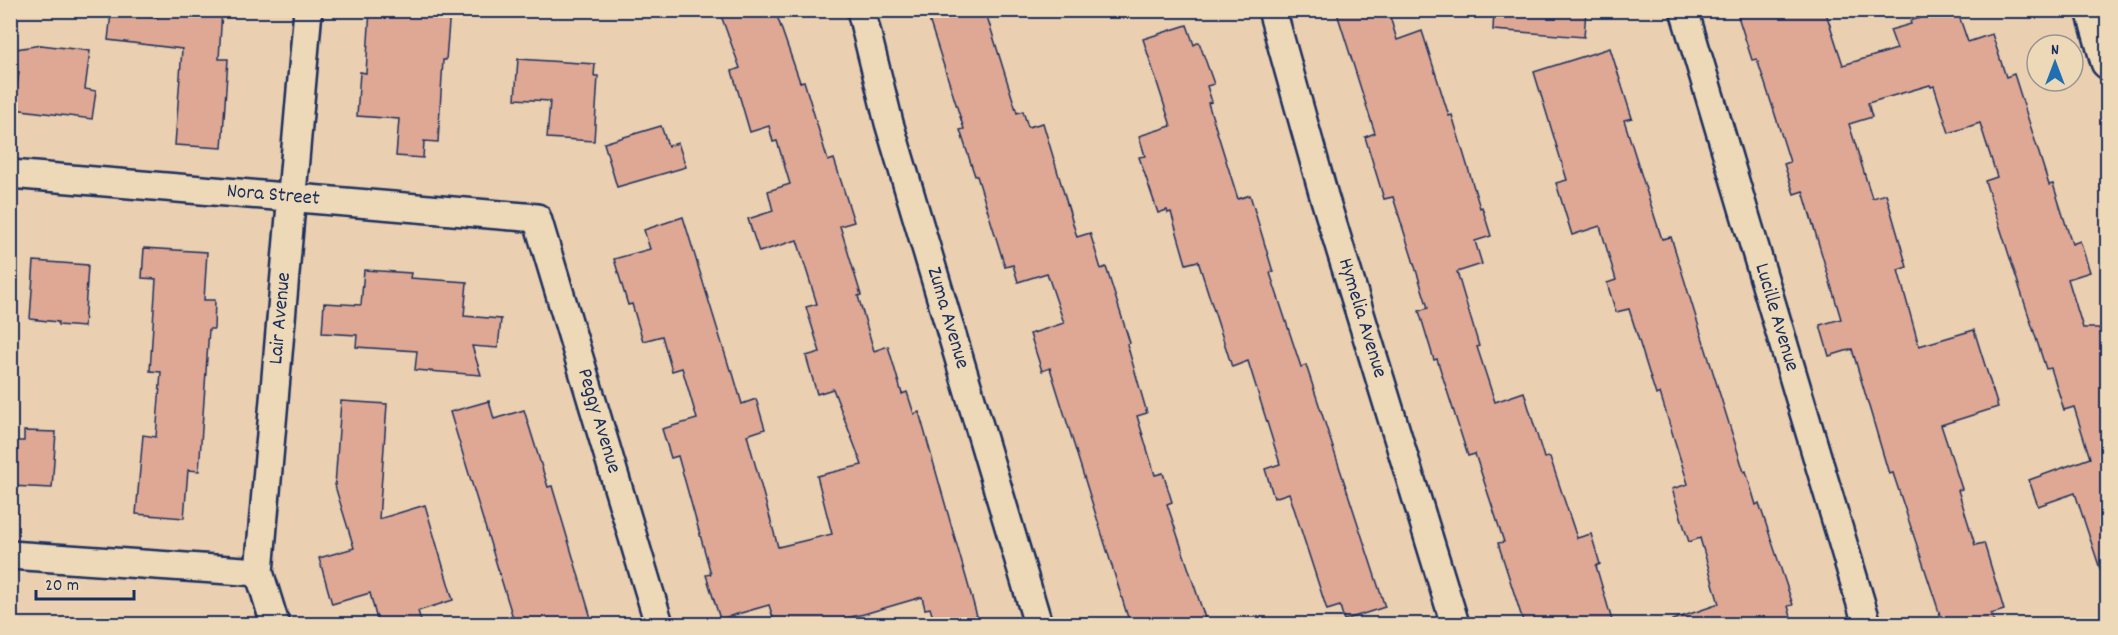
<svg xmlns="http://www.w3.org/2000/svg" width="2118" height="635" viewBox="0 0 2118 635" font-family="Dekko,sans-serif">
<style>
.building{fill:#dea894;stroke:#1b2f5e;stroke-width:1.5}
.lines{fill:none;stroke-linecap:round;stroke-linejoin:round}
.street-casing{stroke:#1b2f5e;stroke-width:32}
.secondary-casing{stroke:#1b2f5e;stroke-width:38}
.street{stroke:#edd9b7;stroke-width:27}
.secondary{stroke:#edd9b7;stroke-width:33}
.labels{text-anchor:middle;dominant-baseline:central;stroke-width:6;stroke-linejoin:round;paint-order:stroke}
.street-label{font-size:21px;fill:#1b2f5e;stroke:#edd9b7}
</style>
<rect width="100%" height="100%" fill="#eacfb0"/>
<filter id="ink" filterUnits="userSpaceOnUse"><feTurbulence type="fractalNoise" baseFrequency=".0167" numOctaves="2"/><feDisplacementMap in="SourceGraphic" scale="12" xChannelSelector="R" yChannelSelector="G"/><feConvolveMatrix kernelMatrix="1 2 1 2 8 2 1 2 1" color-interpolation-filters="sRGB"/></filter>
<g filter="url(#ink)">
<g class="building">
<polygon points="157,10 222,10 219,59 228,59 222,148 175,145 182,49 108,40 111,13 157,18"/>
<polygon points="370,10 450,10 446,60 443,60 438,142 424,141 423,158 396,156 399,119 357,116 360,72 366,73"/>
<polygon points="719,10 775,10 800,82 804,81 828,161 834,159 854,222 840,226 861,295 858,296 874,351 888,346 902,394 907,392 914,414 919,412 977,616 947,624 935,624 930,608 925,609 922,597 864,614 819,624 775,624 769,605 720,619 706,575 711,574 678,456 671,458 662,429 697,419 682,368 672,371 662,336 643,341 632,304 628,305 614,259 650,249 644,230 683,217 730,370 732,370 742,404 756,399 765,429 747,435 778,547 832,534 817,476 862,465 833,389 817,394 806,356 820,352 806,307 817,304 797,240 759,252 748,219 773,211 768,191 790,184 777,141 773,142 769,126 750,132 732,71 740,68"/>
<polygon points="926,10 985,10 1017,113 1023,111 1028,127 1043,123 1077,237 1090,233 1101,269 1106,267 1130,343 1127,344 1147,413 1137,416 1155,475 1163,473 1172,502 1167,504 1207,624 1130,624 1050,368 1042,371 1030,334 1064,323 1047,273 1018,282 1013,265 1005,267 977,176 975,176 960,130 964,129"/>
<polygon points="1336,10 1388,10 1397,40 1422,31 1449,116 1452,115 1480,208 1482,207 1491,236 1475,241 1482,264 1457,272 1479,346 1477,347 1495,402 1524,392 1544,458 1550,457 1577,538 1591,534 1600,564 1596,566 1613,624 1524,624 1498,543 1504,542 1475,454 1468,456 1437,359 1434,360 1419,311 1428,308 1393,197 1384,199 1365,137 1375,133"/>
<polygon points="1494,10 1586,10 1584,37 1493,30"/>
<polygon points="1736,10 1825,10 1843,65 1897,49 1890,30 1911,24 1910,21 1945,10 1957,10 1968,42 1992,34 2006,77 2014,74 2049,185 2053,184 2072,244 2080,241 2090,272 2068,279 2083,328 2099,328 2108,356 2108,574 2102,575 2075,493 2038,506 2029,480 2090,458 2074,407 2064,410 2051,368 2046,369 1985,181 1997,177 1980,123 1949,133 1934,86 1931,87 1930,85 1868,103 1872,117 1849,124 1872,198 1886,194 1907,267 1898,270 1919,346 1974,330 1998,407 1941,425 1962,489 1958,490 1975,545 1984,543 2004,610 1991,614 1995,624 1943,624 1893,473 1889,474 1852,349 1829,356 1820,325 1841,319 1803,191 1794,194 1784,164 1790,162 1772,105 1757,59 1752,60"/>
<polygon points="1187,25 1194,45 1199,42 1214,84 1207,86 1212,102 1208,103 1238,199 1250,195 1273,272 1270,273 1301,367 1306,365 1385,607 1344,620 1340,606 1327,610 1289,493 1274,498 1265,469 1280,464 1248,361 1232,367 1198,261 1186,264 1171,212 1168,213 1167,210 1158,213 1139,157 1145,156 1139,136 1171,126 1143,39"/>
<polygon points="41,45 90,51 85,89 96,91 92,119 14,109 19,72 10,71 10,50"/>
<polygon points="1610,48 1632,118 1624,120 1656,221 1662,239 1671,237 1744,472 1746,471 1756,505 1759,503 1793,605 1788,606 1793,624 1673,624 1672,620 1719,604 1700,538 1689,542 1672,489 1688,484 1660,393 1656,395 1629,309 1616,312 1607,283 1616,280 1600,226 1572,235 1556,183 1567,180 1534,72"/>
<polygon points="518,59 595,64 594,76 598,76 594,141 547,138 550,101 515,99"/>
<polygon points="661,126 668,146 678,143 686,167 617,187 604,143"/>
<polygon points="144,248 207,252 204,300 215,300 214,329 209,329 199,471 188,470 184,518 136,514 143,435 156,437 161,372 150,371 156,279 142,278"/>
<polygon points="34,261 88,265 84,327 58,325 58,322 30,319"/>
<polygon points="364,270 411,273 410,278 467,282 464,316 501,319 498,348 472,346 481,375 415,370 417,351 356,347 357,335 322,333 324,303 361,305"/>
<polygon points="341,401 387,404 379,519 425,505 453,600 418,611 422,624 378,624 370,593 332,604 319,558 354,548 335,486"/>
<polygon points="489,401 494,419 524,410 548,487 552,486 591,618 571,624 528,624 526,617 514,621 450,412"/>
<polygon points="24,431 56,432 52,488 10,486 10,441 24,441"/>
</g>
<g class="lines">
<g class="street-casing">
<g id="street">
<path id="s1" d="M861 10 889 123 1038 624"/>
<path id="s2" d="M1272 10 1324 196 1455 624"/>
<path id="s3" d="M1684 10 1867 624"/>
<path id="s4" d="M10 174 537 218 659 624"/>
<polyline points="10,555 259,572"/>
<path id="s5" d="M275 624 259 572 308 10"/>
</g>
</g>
<g class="secondary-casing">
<polyline id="secondary" points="2093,10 2108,62"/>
</g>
<use href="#street" class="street"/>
<use href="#secondary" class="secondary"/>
</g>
</g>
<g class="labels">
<g class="street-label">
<text stroke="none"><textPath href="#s4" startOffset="264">Nora Street</textPath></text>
<text stroke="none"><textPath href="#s1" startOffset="320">Zuma Avenue</textPath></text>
<text stroke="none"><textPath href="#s2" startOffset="321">Hymelia Avenue</textPath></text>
<text stroke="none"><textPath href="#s3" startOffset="321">Lucille Avenue</textPath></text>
<text stroke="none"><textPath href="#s5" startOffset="309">Lair Avenue</textPath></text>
<text stroke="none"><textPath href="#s4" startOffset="741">Peggy Avenue</textPath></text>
</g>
</g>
<rect width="2118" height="635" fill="none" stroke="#edd9b7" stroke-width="36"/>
<rect x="18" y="18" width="2082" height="599" fill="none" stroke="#1b2f5e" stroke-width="2" filter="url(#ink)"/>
<g transform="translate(2055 63)"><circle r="28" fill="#edd9b7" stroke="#999593" stroke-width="1.5"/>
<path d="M0-4.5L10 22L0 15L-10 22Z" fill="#1f6fb2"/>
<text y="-9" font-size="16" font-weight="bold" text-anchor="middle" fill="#1b2f5e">N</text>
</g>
<path d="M36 590v9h98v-9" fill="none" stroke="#1b2f5e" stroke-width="3"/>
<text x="45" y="590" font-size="18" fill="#1b2f5e" stroke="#edd9b7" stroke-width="4.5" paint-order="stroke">20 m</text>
</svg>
